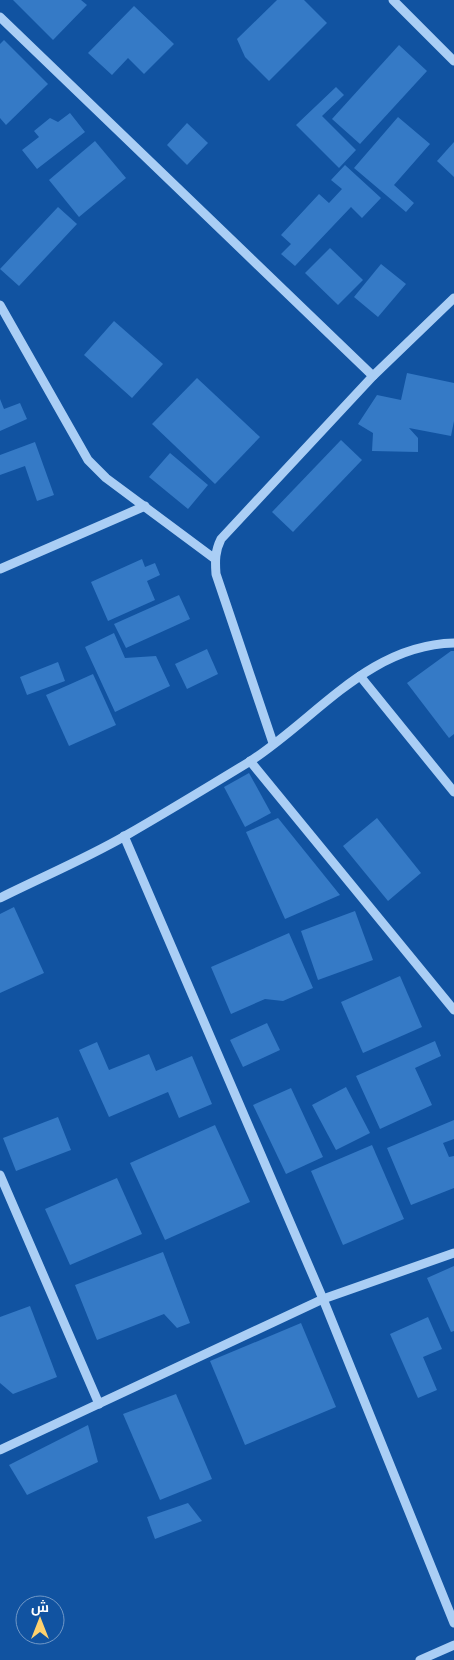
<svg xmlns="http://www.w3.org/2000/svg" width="454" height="1660" viewBox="0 0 454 1660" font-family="Montserrat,Cairo,sans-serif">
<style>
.building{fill:#357ac6}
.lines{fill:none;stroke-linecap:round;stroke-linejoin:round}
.minor{stroke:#aacef5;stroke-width:9}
</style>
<rect width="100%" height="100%" fill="#1153a1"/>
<g class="building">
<polygon points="13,0 81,0 87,5 53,40"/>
<polygon points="277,0 304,0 327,23 269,81 245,57 237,39"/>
<polygon points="134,6 174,44 144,74 128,58 112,75 88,53"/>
<polygon points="4,40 48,84 6,125 0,118 0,44"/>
<polygon points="399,45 427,71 360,144 332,119"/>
<polygon points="336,87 344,95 322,116 356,150 339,168 296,125"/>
<polygon points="70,113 85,132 37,169 22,150 39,137 34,131 50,118 58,122"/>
<polygon points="398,117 430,144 394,185 414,203 406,212 354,168"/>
<polygon points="187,123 208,143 187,165 167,145"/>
<polygon points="95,141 126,178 79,217 49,180"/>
<polygon points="454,142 454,177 437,161"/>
<polygon points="345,165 381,198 362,218 351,207 295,266 281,254 291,244 281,235 319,194 329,203 342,189 331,180"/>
<polygon points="58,207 77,224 19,286 0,269"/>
<polygon points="330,248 363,280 338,305 305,273"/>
<polygon points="381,264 406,284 378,317 354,297"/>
<polygon points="114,321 163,364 132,398 84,355"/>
<polygon points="407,373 454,383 454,421 451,436 409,428 418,438 418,452 372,451 373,433 358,424 377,395 401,400"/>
<polygon points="197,378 260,437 215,484 152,424"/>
<polygon points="0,399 4,409 20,403 27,419 0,431"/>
<polygon points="341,440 362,460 293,532 272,512"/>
<polygon points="35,442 54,495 37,501 25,466 0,475 0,455"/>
<polygon points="170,453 208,485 188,509 149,477"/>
<polygon points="142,559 145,567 155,563 160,575 147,581 155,600 108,621 91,582"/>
<polygon points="179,595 190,619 126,648 114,624"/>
<polygon points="114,633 125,658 156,656 170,686 115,712 85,647"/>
<polygon points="207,649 218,674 187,689 175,664"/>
<polygon points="451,651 454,651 454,734 449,738 407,683"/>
<polygon points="58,662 65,681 27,695 20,677"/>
<polygon points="93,674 116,725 69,746 46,695"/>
<polygon points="249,773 271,813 245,827 224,787"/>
<polygon points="278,818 340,895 285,919 246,832"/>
<polygon points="377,818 421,873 388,901 343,846"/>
<polygon points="14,907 44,973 0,993 0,914"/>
<polygon points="355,911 373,960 318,980 301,931"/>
<polygon points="289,933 313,988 283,1001 265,999 231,1014 211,967"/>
<polygon points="400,976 422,1027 363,1053 341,1002"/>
<polygon points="267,1023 280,1050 243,1067 230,1040"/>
<polygon points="435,1041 441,1056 415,1068 432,1105 380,1129 356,1076"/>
<polygon points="97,1042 109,1070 149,1054 156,1071 192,1056 212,1104 179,1118 168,1092 109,1117 79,1050"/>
<polygon points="346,1087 370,1133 336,1150 312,1105"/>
<polygon points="291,1088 323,1157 286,1174 253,1105"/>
<polygon points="58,1117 71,1150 16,1171 3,1138"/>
<polygon points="454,1120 454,1139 443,1143 449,1157 454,1156 454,1188 411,1205 387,1148"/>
<polygon points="215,1125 250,1202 165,1240 130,1163"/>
<polygon points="372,1145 404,1219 343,1245 311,1171"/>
<polygon points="117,1178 142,1234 70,1265 45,1209"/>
<polygon points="163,1252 190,1323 177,1328 164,1314 97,1340 75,1285"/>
<polygon points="454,1266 454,1331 451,1332 427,1278"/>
<polygon points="30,1306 57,1377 13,1394 0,1383 0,1317"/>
<polygon points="428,1317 442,1349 423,1357 437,1390 418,1398 390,1334"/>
<polygon points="301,1323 336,1407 245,1445 210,1361"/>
<polygon points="176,1394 212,1479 160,1500 123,1414"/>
<polygon points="88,1425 98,1462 27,1495 9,1465"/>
<polygon points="188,1503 202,1521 155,1539 147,1517"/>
</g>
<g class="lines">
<g class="minor">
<polyline points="393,0 454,61"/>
<polyline points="0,17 373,376"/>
<polyline points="0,305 88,460 106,478 215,559"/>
<polyline points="0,569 145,506"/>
<polyline points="360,676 454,792"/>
<path d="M273 743 216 574C215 561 215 551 221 539L373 376 454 298"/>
<polyline points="250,761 454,1010"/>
<polyline points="124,836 323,1299 454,1623"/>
<path d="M0 898C42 877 85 859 125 836 167 812 208 787 249 762 316 719 368 645 454 643"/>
<polyline points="0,1175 99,1404"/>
<polyline points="0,1450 323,1299 454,1253"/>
<polyline points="420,1660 454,1645"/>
</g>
</g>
<g transform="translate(40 1620)"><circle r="24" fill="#1153a1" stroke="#7098c7"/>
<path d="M0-4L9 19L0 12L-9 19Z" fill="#ffd26e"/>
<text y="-8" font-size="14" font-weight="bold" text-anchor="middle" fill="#ffffff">ش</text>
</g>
</svg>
